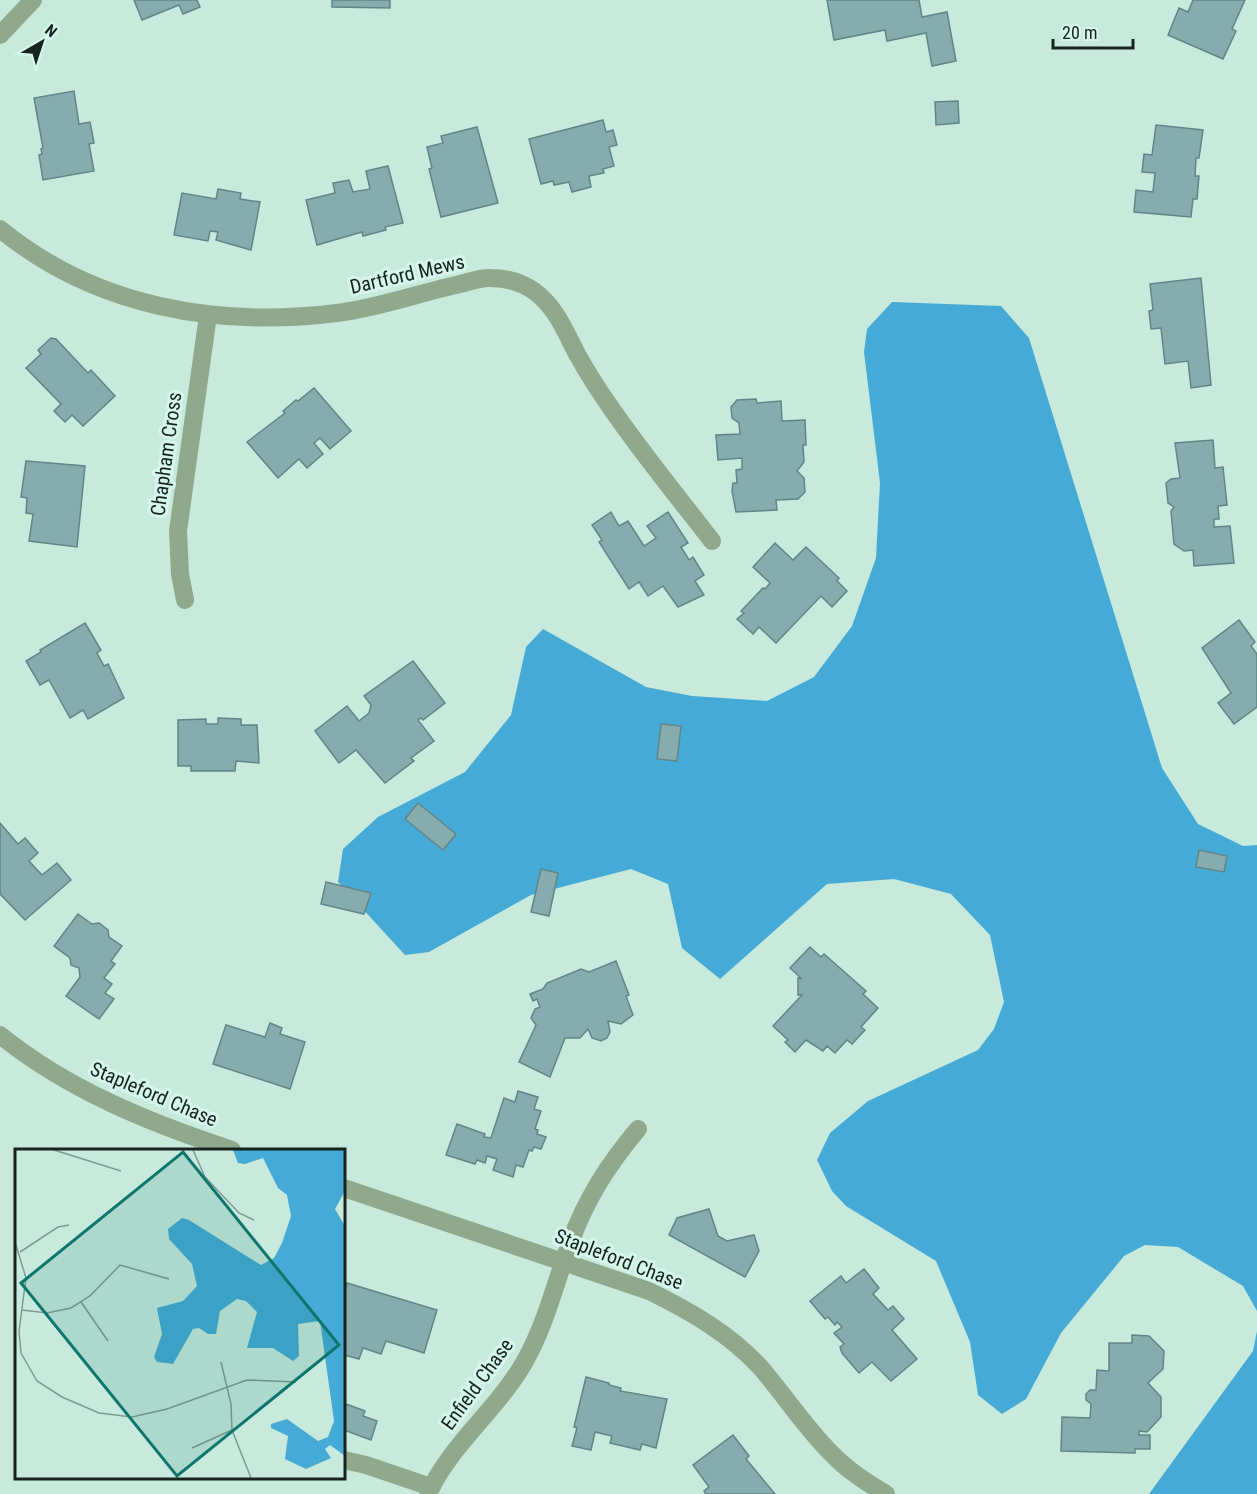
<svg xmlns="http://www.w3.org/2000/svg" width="1257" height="1494" viewBox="0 0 1257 1494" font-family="'Roboto Condensed',sans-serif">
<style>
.water{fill:#45aad5}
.building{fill:#87acad;stroke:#628587;stroke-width:1.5}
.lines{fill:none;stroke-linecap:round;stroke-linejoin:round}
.minor{stroke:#90a98c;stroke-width:18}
.labels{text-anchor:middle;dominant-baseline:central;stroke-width:6;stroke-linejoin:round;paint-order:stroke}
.street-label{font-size:20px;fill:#17231f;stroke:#d5f7ea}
.inset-road{fill:none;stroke:#819a91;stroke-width:1.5}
.view{fill:#0f766e;fill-opacity:0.15;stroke:#0f766e;stroke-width:3}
.inset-edge{fill:none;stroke:#17231f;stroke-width:3}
</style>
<rect width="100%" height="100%" fill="#c8eadd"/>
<g class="water">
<polygon points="892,302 1001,306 1029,338 1162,768 1198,824 1243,846 1257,845 1257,1311 1243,1286 1178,1247 1145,1245 1124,1256 1061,1333 1026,1399 1002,1414 978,1395 970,1342 936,1261 846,1206 832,1191 817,1160 830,1133 868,1101 978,1050 994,1029 1004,1002 990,935 951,894 894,879 827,884 720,979 682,948 668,884 631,869 531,895 429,952 405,955 338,882 343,849 378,817 465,772 511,715 526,647 543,629 646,687 692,696 767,701 814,677 852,626 876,558 880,483 864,352 867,329"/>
<polygon points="1257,1331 1257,1494 1149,1494 1253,1351"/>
</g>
<g class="building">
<polygon points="134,0 197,0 200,7 183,14 179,5 142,20"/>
<polygon points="332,0 390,0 390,8 332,7"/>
<polygon points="827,0 919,0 922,17 947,12 956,61 932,66 926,33 887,41 885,30 834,40"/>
<polygon points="1193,0 1245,0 1232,29 1236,31 1223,59 1168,35 1179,8 1188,12"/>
<polygon points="74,91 79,124 90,122 94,143 89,144 94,171 43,180 39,155 42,154 41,149 43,148 34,98"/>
<polygon points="958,101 959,123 936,125 935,102"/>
<polygon points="603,120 606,132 613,130 617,145 609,147 614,166 603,169 604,173 589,176 591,187 572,192 569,182 554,185 553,181 541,184 529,139"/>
<polygon points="1156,125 1203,130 1199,158 1196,158 1195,176 1199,176 1197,199 1193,199 1191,217 1134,212 1136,190 1153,192 1155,173 1142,172 1144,154 1152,155"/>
<polygon points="477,127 498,203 441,217 429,169 432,168 427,147 443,143 441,136"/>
<polygon points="388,166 403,223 385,227 386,230 363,236 362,232 317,245 306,200 335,193 333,183 349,180 353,192 370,189 366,171"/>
<polygon points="218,189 241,193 240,199 260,202 251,250 216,240 218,232 210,231 208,241 174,235 182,193 216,199"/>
<polygon points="1201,278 1211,385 1191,388 1188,361 1165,364 1161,328 1151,329 1149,311 1153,310 1150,284"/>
<polygon points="51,338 56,339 88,373 91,370 115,396 83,426 72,415 65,422 54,411 61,404 26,368 41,354 38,350"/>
<polygon points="314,388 351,431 330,449 320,438 314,443 323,454 307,468 299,459 278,478 247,442 285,413 283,411 296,400 298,401"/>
<polygon points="756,399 757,403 781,401 782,421 805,420 806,445 803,445 804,462 797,471 804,478 805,492 798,499 776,500 777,510 736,512 732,491 733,483 737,483 736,470 742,469 742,458 718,460 716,435 740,434 739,423 732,418 731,407 737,400"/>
<polygon points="1213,440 1215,468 1223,467 1227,505 1218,506 1219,519 1214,519 1214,527 1230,526 1234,563 1194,566 1193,550 1184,551 1174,544 1171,511 1174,507 1168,503 1166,483 1171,479 1180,478 1175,443"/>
<polygon points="26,461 85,466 77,547 29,541 33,514 26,513 27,498 21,497"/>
<polygon points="611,512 619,526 628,521 644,546 656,538 647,526 668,512 688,543 681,547 689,560 693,557 704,575 695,581 704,595 678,607 663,586 648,596 639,582 629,589 599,542 602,540 592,525"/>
<polygon points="775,543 793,560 806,547 839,578 837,581 847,591 832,607 821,596 776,643 759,627 753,634 737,619 744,613 741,611 763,588 765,589 770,583 753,567"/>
<polygon points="1239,620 1255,642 1251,646 1257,654 1257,707 1234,724 1218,703 1231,693 1202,648"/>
<polygon points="85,623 101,650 97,653 104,666 108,664 124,698 88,719 83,710 70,718 49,680 40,685 26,661 41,652 40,650"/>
<polygon points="413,661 445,703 423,720 421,718 418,720 434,741 411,758 414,761 385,783 356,750 339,763 315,731 347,706 359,721 369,713 371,705 364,696"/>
<polygon points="218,718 241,719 241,725 257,725 259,763 236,761 235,771 191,771 191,766 178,766 178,720 206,719 206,724 218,724"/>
<polygon points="661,724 681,726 677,761 657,759"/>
<polygon points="418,803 456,834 443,850 405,819"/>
<polygon points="0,823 18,844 25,838 38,853 29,861 42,875 57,863 71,880 25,920 0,894"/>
<polygon points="1199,850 1227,856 1224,872 1196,867"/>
<polygon points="541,869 558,873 549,916 531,912"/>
<polygon points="326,882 371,893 364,914 321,904"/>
<polygon points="78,914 92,924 99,923 108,930 109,937 122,946 111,961 115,964 104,978 112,984 105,993 114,999 99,1019 66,996 80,977 79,968 71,965 70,958 54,946"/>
<polygon points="810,947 821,957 824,954 866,991 863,994 878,1008 861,1027 865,1030 852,1044 847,1040 835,1053 827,1046 823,1051 806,1040 795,1052 785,1042 788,1040 773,1026 802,995 798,995 798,978 802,979 790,968"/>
<polygon points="616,961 629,995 626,996 633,1015 621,1024 608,1021 610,1032 607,1038 601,1041 592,1038 588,1029 580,1038 565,1038 550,1077 519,1062 536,1025 531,1018 535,1009 540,1007 537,999 533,1001 530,994 543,989 547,983 581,969 589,972"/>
<polygon points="270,1023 282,1028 280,1034 305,1042 290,1089 213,1064 226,1025 265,1037"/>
<polygon points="518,1091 538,1097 534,1109 541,1111 535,1129 538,1130 537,1134 546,1137 541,1149 534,1147 532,1151 529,1150 523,1167 516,1165 513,1177 493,1170 497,1159 487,1156 485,1163 477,1160 475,1164 446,1155 457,1124 485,1134 484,1137 491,1138 504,1098 515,1102"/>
<polygon points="709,1209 718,1236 727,1241 754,1235 759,1251 745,1277 669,1235 677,1218"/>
<polygon points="864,1269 879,1288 873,1294 888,1310 893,1306 904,1319 892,1330 917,1359 891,1381 872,1362 859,1373 842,1353 840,1347 844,1344 834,1333 842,1327 837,1322 835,1325 828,1317 825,1319 810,1301 841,1276 846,1283"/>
<polygon points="347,1283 437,1310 424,1353 386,1341 381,1354 363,1348 359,1359 344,1355 344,1295"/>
<polygon points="1132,1335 1149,1336 1164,1351 1163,1369 1148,1383 1161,1397 1161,1417 1147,1432 1139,1431 1139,1435 1150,1435 1150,1449 1135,1449 1135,1453 1061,1451 1062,1417 1090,1418 1091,1404 1086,1400 1086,1394 1090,1390 1096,1390 1097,1370 1109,1371 1109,1343 1132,1343"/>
<polygon points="586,1377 609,1383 609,1385 621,1388 620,1391 667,1399 656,1448 642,1444 640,1450 610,1443 612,1436 595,1432 591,1450 572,1446 577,1428 574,1427"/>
<polygon points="346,1404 365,1411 363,1416 377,1421 371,1440 344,1430 344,1409"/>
<polygon points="733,1435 749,1456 746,1459 775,1494 706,1494 704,1491 709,1487 693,1465"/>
</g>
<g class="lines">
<g class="minor">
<polyline points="0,35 33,0"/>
<path d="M0 229C95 307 217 328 337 313 378 308 416 294 456 285 467 283 480 277 491 278 506 278 522 283 534 291 556 307 565 331 577 354 587 372 599 391 611 408 642 453 678 497 712 541"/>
<polyline points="185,600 180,574 178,531 208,315"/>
<path d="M0 1035C68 1090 150 1123 232 1150"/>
<path d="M344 1188 649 1291C690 1311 730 1334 761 1368 785 1396 805 1427 831 1453 847 1470 866 1482 886 1494"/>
<polyline points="344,1460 366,1465 431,1487"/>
<path d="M428 1494C451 1444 498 1409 525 1361 547 1322 556 1279 572 1238 587 1197 610 1162 638 1129"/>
</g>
</g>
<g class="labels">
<g class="street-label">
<text transform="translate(407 274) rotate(-13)">Dartford Mews</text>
<text transform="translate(166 454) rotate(-82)">Chapham Cross</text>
<text transform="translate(154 1094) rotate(23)">Stapleford Chase</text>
<text transform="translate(619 1259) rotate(21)">Stapleford Chase</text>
<text transform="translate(477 1384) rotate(-54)">Enfield Chase</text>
</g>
</g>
<g transform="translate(15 1149)">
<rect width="330" height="330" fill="#c8eadd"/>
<path d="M218 1H330V42L320 60 330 77V307L315 296 310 300 316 309 291 320 270 310 273 287 256 279V275L272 270 303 292 313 288 319 272 305 172 283 175 284 207 278 212 258 199H232L242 163 231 152 222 150 205 162 201 185H193L184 179 178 180 158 215 142 213 139 208 147 185 142 159 168 152 182 137 177 115 154 90 153 80 167 69 174 71 246 116 259 109 267 94 276 67 272 46 263 39 248 9 230 15 223 14Z" fill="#45aad5"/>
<path class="inset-road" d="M39 1 106 22M178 1 190 28 224 64 239 71M0 93 11 129 4 182 6 204 22 232 47 248 84 264 117 268 152 260 232 231 281 233M5 103 43 78 54 76M66 153 93 192M7 161 32 164 56 159 75 147 105 116 154 130M206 213 216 255 217 281 236 329M177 299 217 281"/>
<path class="view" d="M168 3 324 196 162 327 6 134Z"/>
<rect width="330" height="330" class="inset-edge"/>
</g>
<g transform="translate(42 42) rotate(39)" stroke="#d5f7ea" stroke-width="4.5" paint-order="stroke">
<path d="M0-4.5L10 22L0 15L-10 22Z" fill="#17231f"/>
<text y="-9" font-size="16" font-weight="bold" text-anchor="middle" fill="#17231f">N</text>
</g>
<path d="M1053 39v9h80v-9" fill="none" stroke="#17231f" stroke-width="3"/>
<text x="1062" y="39" font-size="18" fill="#17231f" stroke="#d5f7ea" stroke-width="4.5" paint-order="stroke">20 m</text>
</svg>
